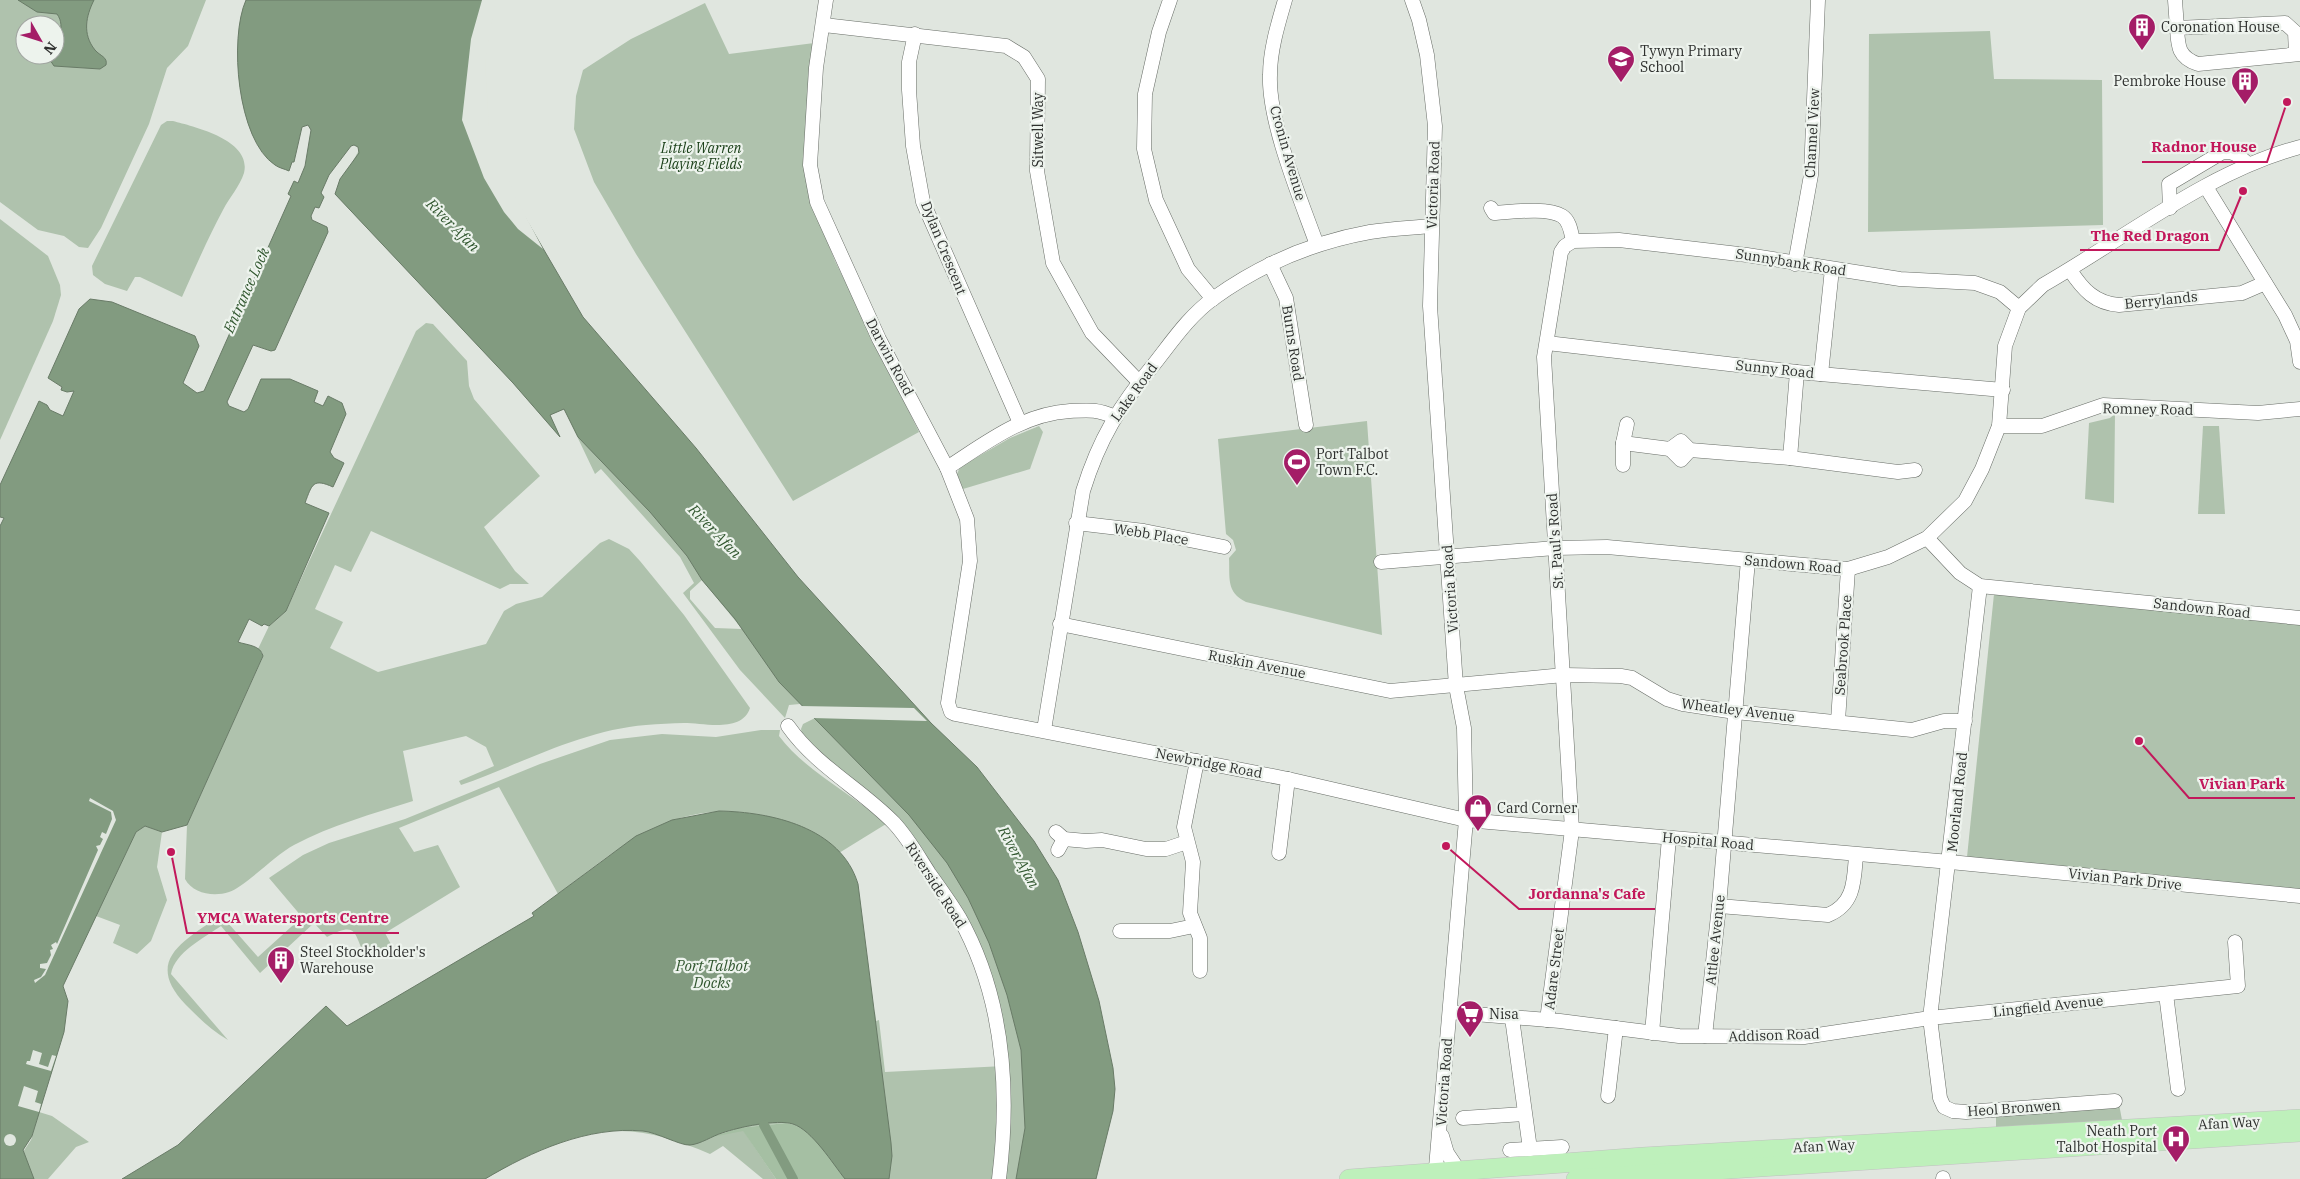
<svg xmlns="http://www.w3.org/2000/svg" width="2300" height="1179" viewBox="0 0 2300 1179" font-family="'IBM Plex Serif',serif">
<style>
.green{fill:#afc2ad;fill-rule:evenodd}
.forest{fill:#a5bfa3}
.water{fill:#829b80;stroke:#697b67}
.pier{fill:#e0e6df}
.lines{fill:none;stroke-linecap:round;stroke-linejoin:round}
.canal{stroke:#829b80;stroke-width:10}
.minor-casing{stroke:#686d67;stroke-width:15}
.major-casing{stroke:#c0c1c0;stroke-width:20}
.minor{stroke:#fff;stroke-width:14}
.major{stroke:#bef0bb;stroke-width:19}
.labels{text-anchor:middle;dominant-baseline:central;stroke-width:4.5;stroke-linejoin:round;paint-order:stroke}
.poi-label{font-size:14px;fill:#2e302e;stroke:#edf3ed;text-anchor:start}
.street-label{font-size:14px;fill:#2e302e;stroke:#edf3ed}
.park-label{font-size:14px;font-style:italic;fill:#1b4019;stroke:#edf3ed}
.water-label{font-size:15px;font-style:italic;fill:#30562e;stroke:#edf3ed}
.leader{fill:none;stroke:#c2185b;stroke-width:2}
.callout-dot{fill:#c2185b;stroke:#edf3ed;stroke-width:2}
.callout-label{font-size:15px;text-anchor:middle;font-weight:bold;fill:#c2185b;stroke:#edf3ed;stroke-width:4.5;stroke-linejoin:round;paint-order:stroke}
</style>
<rect width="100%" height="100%" fill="#e0e6df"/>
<g class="green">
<path d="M0 0H206L188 46 167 68 149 124 101 228 88 248 79 247 64 236 38 230 0 202ZM25 25H55V55H25Z"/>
<polygon points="705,3 729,54 814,43 807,162 808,193 835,261 919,432 793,501 636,254 594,182 574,129 576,96 583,70 631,39"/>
<polygon points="1990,31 1994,79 2102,80 2103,225 1868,232 1869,34"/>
<path d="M167 121H173C195 127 252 140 244 173 240 186 229 198 223 210 208 238 195 268 182 297L140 277H135L127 291 105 284 93 275 92 266 161 125Z"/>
<path d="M359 150 1042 925 1026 1179H845C832 1163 806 1125 786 1123L738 1128 716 1135 743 1130 776 1179H763L723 1146 710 1154C663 1134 624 1123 573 1138L875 1012 876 1021 879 1020 885 1072 1004 1066 973 947 914 850 803 738 801 729 803 724 815 718 800 704 789 705 785 718 740 670 683 593 694 583 680 557 601 469 595 474 564 409 550 415 560 437 513 383 335 194ZM702 580 742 629 715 628 690 599V591Z"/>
<polygon points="0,219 48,256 60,285 61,295 53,321 0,440"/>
<path d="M426 323 433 324 467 361 469 386 474 399 540 476 484 527 515 571 529 584H510L500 589 371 531 351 572 335 565 315 609 343 622 330 648 378 672 486 644 504 611 516 604 542 597 600 543 609 539 629 549 640 561 684 615 750 708C742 733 704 723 684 723 672 723 659 724 646 725 582 730 521 764 461 785L459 781 494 766 486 747 466 736 403 751 413 801C373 814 331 825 294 845 275 855 245 887 229 892 214 897 193 894 185 879L187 825 262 659 263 653 258 649 269 626 286 611 416 331Z"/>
<polygon points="2115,414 2114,503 2085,499 2089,423 2110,418"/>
<path d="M1367 421 1382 635 1246 602C1226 592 1230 578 1229 558L1236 550 1233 540 1226 534 1218 439Z"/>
<polygon points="1039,426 1043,432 1030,469 963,489 957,474 960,467 1010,438"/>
<polygon points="2203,426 2219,426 2225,514 2198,514"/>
<polygon points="1994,594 2300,625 2300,889 1967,857"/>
<path d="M761 730H780L779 736C806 772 852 793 886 824L839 853C817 830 800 825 770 817 677 795 627 842 558 894L499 787 399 828 414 852 438 845 460 887 385 933 393 948 373 958 367 959C353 936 360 919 327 937L314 923 260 973 221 926C204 938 175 952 171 974L228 1040C212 1031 199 1018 186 1005 143 960 184 941 221 915L258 957 302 917 269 878 303 855 329 843 405 819 540 764 610 740 662 734 716 737Z"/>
<polygon points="145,826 162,832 157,867 167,900 151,941 137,954 113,943 120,925 96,916 136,832"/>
<polygon points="2119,1104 2122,1120 1996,1129 1996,1112"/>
<polygon points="39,1112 52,1116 89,1142 76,1147 48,1179 34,1179 23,1152 31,1140"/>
</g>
<path class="forest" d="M786 1123C812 1126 830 1160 845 1179H776L743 1131 712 1137 738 1128Z"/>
<g class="water">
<path d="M18 0H94C86 16 82 34 95 50 100 56 108 57 106 65L100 69 54 66 50 60 53 55H55C55 41 67 28 57 14L37 12Z"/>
<path d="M246 0H493L482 60 487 126 512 195 583 317 696 448 798 577 931 723 977 767 1034 841 1058 880 1078 932 1099 1001 1113 1068 1115 1089 1113 1111 1096 1179H1016L1025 1128 1021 1050 1007 995 989 943 968 898 947 863 909 815 779 682 735 619 702 580 687 556 650 512 578 437 564 409 550 415 560 437 513 383 335 194 340 179 359 153 358 147 354 145 351 146 329 175 321 193 324 197 319 208 315 207 311 216 312 220 327 227 328 232 275 350 271 351 253 345 227 402 229 406 244 412 248 409 261 379H290L318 391 314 402 323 406 328 396 342 403 346 414 330 452 334 458 344 463 333 487C313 478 312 484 305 503L329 513 286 611 269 626 264 624 262 626 249 619 238 642C246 645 261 645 263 656L187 825 162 832 145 826 136 832 63 986 68 1001 64 1032 32 1136 23 1150 34 1179H0V526L4 518 0 517V485L39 401 47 405 50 410 63 416 74 391 67 392 61 390 62 387 48 378 79 309 90 299 112 302 195 336 199 346 183 383 197 393 204 391 291 196 288 194 294 181 298 183 305 166 311 130 308 125 302 127 294 162H292L289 171C285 169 279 168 275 165 237 140 229 38 246 0Z"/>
<path d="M719 811C771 812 841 827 858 884L891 1143 892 1156 889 1179H845C833 1164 812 1130 793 1124 777 1119 739 1127 722 1133 712 1136 701 1144 690 1145 681 1146 656 1132 643 1131 588 1126 532 1151 485 1179H122L178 1145 326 1006 347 1026 534 916 532 913 636 836 672 820Z"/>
</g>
<g class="pier">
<polygon points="482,0 496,0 485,60 489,126 514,194 543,249 518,229 504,212 484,178 462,120 471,39"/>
<polygon points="800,706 914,708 927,721 812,718"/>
<polygon points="90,798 113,811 116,820 45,975 35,983 34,980 41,977 46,969 40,968 40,964 47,963 51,955 50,950 53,949 51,945 56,942 57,944 98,850 96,846 100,845 103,839 100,837 102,832 106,834 112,819 111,812 89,801"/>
<polygon points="33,1050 42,1053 39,1064 48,1067 52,1055 56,1056 51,1071 26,1064 27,1061 30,1061"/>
<polygon points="24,1086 38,1091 35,1102 41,1104 39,1112 18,1106"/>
<circle cx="10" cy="1140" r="6"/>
</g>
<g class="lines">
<polyline class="canal" points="764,1125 793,1179"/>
<g class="minor-casing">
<g id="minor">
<polyline points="826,0 816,68 810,165 817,202 879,339 947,468 967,519 970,561 948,703 951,712 955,714 1288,779 1466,820 1950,862 2300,896"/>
<polyline points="1170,0 1159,32 1145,94 1144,149 1156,200 1188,269 1213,299"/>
<path d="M1285 0C1278 24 1270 50 1270 75 1268 122 1301 200 1317 245"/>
<polyline points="1412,0 1419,20 1427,55 1435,126 1430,306 1456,686 1464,728 1466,820 1435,1179"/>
<polyline points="2175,0 2177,28"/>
<polyline points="824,25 1006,46 1024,57 1038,79 1037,171 1053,263 1092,333 1139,382"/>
<polyline points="915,34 909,62 909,90 913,146 923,202 1020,423"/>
<path d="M2296 54 2295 32 2285 23 2177 28C2178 46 2178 57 2198 64L2300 54"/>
<polyline points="2206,187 2285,315 2297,341 2300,362"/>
<path d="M1491 208 1494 213C1511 212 1548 207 1562 216 1570 221 1571 232 1573 241"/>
<path d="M2170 208 2169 184 2221 153C2232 149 2239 156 2248 164"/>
<polyline points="1270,264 1286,298 1306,425"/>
<polyline points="1795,264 1811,175 1818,0"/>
<path d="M2070 270C2083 290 2095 303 2119 305L2242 293 2265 283"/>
<polyline points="1547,343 1797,372 2003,390"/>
<polyline points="1821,374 1832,269"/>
<polyline points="1999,426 2042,426 2103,405 2258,413 2300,409"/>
<polyline points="1623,443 1670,449"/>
<polyline points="1670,449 1681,441 1690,450 1790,458 1898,472 1915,470"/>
<polyline points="1670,449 1681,460 1690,450"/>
<polyline points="1790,458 1797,372"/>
<polyline points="1623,465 1623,443 1627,424"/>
<path d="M947 468C986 443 1022 414 1070 411 1089 410 1097 409 1115 417"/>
<polyline points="1076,523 1144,531 1224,547"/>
<polyline points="1927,538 1960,573 1980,586 2300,618"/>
<path d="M1381 562 1555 548 1607 547 1848 569 1888 557 1927 538 1965 501 1982 469 1999 426 2005 346 2019 308 2043 285C2125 238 2209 171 2300 147"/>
<polyline points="1980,586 1930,1018 1940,1098 1944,1107 1953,1111 1966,1112 2115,1101"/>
<polyline points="1060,624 1390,691 1564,675 1621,676 1632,678 1667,699 1683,704 1735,712 1912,730 1944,721 1965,721"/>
<polyline points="1838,721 1848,569"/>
<path d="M788 726C816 766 861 789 894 823 908 838 918 856 929 873 939 887 950 902 959 917 1004 997 1010 1090 999 1179"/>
<path d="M1044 730 1083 491C1099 439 1120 405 1155 363 1173 340 1190 315 1214 298 1260 265 1314 242 1370 232 1390 229 1411 228 1431 226"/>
<polyline points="1197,761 1184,827 1193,862 1190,913 1200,938 1200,971"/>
<polyline points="1056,832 1064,839 1086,841 1102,840 1146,849 1166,849 1187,842"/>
<polyline points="1058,850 1064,839"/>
<polyline points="1279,853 1288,779"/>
<path d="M1719 906 1828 915C1855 904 1854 880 1856 855"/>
<polyline points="1120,931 1170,931 1194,926"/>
<polyline points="2166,994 2178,1089"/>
<polyline points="1450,1012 1560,1021 1679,1036 1804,1037 1930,1018 2238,986 2235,942"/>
<polyline points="1512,1018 1530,1149"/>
<polyline points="1547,1020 1572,830 1544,357 1561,252 1565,246 1573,241 1619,240 1747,255 1900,279 1975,283 2000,292 2019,308"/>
<polyline points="1652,1033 1669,838"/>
<polyline points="1705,1036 1719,906 1748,560"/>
<polyline points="1608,1096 1616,1028"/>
<polyline points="1463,1118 1524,1114"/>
<polyline points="1442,1136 1447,1153 1459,1171"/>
<polyline points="1510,1150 1562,1147"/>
<polyline points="1943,1178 1943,1179"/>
</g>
</g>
<g class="major-casing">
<g id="major">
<polyline points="1349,1179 1643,1157 2300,1119"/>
<polyline points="1576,1179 2300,1132"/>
</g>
</g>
<use href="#minor" class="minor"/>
<use href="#major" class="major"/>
</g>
<defs>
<g id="building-pin" transform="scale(1.4375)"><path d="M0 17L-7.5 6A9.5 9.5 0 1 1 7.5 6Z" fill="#a41d67" stroke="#edf3ed"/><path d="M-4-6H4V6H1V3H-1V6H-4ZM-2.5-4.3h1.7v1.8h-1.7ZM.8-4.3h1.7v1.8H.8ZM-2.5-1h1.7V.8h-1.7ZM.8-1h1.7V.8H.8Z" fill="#fff"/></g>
<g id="school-pin" transform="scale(1.4375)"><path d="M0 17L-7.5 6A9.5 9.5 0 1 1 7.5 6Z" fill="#a41d67" stroke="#edf3ed"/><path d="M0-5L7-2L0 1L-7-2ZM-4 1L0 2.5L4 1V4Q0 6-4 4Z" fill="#fff"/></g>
<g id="stadium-pin" transform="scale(1.4375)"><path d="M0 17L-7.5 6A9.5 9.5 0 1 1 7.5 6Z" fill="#a41d67" stroke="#edf3ed"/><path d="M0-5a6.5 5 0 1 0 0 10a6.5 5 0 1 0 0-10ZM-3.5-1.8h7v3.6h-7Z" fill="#fff"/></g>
<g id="shop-pin" transform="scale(1.4375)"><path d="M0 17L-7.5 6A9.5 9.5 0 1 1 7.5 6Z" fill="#a41d67" stroke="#edf3ed"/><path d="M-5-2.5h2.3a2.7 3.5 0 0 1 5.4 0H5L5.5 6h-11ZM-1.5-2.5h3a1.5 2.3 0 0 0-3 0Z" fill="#fff"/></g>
<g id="supermarket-pin" transform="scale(1.4375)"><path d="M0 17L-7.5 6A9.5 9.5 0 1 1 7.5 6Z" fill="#a41d67" stroke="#edf3ed"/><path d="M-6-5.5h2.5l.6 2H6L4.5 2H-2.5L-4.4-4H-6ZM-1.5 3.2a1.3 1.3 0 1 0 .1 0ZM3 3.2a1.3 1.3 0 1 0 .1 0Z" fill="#fff"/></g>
<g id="hospital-pin" transform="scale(1.4375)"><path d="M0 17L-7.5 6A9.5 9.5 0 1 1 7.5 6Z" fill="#a41d67" stroke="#edf3ed"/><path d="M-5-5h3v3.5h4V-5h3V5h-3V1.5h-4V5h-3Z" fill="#fff"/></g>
</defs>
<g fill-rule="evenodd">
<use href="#building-pin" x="2142" y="27"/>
<use href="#school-pin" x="1621" y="59"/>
<use href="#building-pin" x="2245" y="81"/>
<use href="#stadium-pin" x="1297" y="462"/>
<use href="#shop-pin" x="1478" y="808"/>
<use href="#building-pin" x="281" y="960"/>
<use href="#supermarket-pin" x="1470" y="1014"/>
<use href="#hospital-pin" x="2176" y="1139"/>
</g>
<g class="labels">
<g class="poi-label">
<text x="2161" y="27">Coronation House</text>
<text x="1640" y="51">Tywyn Primary<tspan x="1640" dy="16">School</tspan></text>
<text x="2226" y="81" text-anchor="end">Pembroke House</text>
<text x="1316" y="454">Port Talbot<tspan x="1316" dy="16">Town F.C.</tspan></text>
<text x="1497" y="808">Card Corner</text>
<text x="300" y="952">Steel Stockholder's<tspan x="300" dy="16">Warehouse</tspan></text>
<text x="1489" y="1014">Nisa</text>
<text x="2157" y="1131" text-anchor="end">Neath Port<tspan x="2157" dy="16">Talbot Hospital</tspan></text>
</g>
<g class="street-label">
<text transform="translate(1038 130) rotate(-90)">Sitwell Way</text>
<text transform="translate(1812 133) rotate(-87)">Channel View</text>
<text transform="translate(1288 153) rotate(74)">Cronin Avenue</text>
<text transform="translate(1433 185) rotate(-88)">Victoria Road</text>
<text transform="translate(944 248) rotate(68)">Dylan Crescent</text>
<text transform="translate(1791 262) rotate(9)">Sunnybank Road</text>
<text transform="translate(2161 300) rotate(-6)">Berrylands</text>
<text transform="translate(1293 343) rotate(81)">Burns Road</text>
<text transform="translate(890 357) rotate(62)">Darwin Road</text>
<text transform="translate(1775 369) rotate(6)">Sunny Road</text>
<text transform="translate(1134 392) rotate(-54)">Lake Road</text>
<text transform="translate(2148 409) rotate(1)">Romney Road</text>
<text transform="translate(1151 534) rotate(9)">Webb Place</text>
<text transform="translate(1555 541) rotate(-94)">St. Paul's Road</text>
<text transform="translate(1793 564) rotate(5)">Sandown Road</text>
<text transform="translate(1450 589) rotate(-94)">Victoria Road</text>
<text transform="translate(2202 608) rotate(6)">Sandown Road</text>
<text transform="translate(1843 645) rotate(-86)">Seabrook Place</text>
<text transform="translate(1257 664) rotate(11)">Ruskin Avenue</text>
<text transform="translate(1738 710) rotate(7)">Wheatley Avenue</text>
<text transform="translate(1209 763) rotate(11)">Newbridge Road</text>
<text transform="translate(1957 802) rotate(-84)">Moorland Road</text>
<text transform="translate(1708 841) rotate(5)">Hospital Road</text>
<text transform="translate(2125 879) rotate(6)">Vivian Park Drive</text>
<text transform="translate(936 885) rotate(57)">Riverside Road</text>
<text transform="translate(1715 940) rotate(-84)">Attlee Avenue</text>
<text transform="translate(1554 969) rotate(-83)">Adare Street</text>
<text transform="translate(2048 1006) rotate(-6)">Lingfield Avenue</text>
<text transform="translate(1774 1035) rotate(-2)">Addison Road</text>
<text transform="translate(1444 1082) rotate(-86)">Victoria Road</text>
<text transform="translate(2014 1108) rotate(-4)">Heol Bronwen</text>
<text transform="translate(2229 1123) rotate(-3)">Afan Way</text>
<text transform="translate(1824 1146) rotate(-3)">Afan Way</text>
</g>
<g class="park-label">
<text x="701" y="148">Little Warren<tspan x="701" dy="16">Playing Fields</tspan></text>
</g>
<g class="water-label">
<text transform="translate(453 225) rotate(45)">River Afan</text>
<text transform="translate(246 290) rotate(-66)">Entrance Lock</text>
<text transform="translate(715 531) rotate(46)">River Afan</text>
<text transform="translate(1019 857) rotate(61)">River Afan</text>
<text x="712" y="965">Port Talbot<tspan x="712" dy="17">Docks</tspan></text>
</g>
</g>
<path class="leader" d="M2287 102L2267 162H2142M2243 191L2219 250H2080M2139 741L2189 798H2295M1446 846L1519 909H1655M171 852L187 933H399"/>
<g class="callout-dot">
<circle cx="2287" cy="102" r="5"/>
<circle cx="2243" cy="191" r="5"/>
<circle cx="2139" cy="741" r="5"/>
<circle cx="1446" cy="846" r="5"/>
<circle cx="171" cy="852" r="5"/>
</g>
<g class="callout-label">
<text x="2204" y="152">Radnor House</text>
<text x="2150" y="241">The Red Dragon</text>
<text x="2242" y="789">Vivian Park</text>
<text x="1587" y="899">Jordanna's Cafe</text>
<text x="293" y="923">YMCA Watersports Centre</text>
</g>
<g transform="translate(40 40) rotate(129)"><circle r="24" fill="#edf3ed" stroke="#a1a5a1"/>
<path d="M0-4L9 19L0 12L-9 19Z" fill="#a41d67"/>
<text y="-8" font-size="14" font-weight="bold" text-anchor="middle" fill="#2e302e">N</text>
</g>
</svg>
